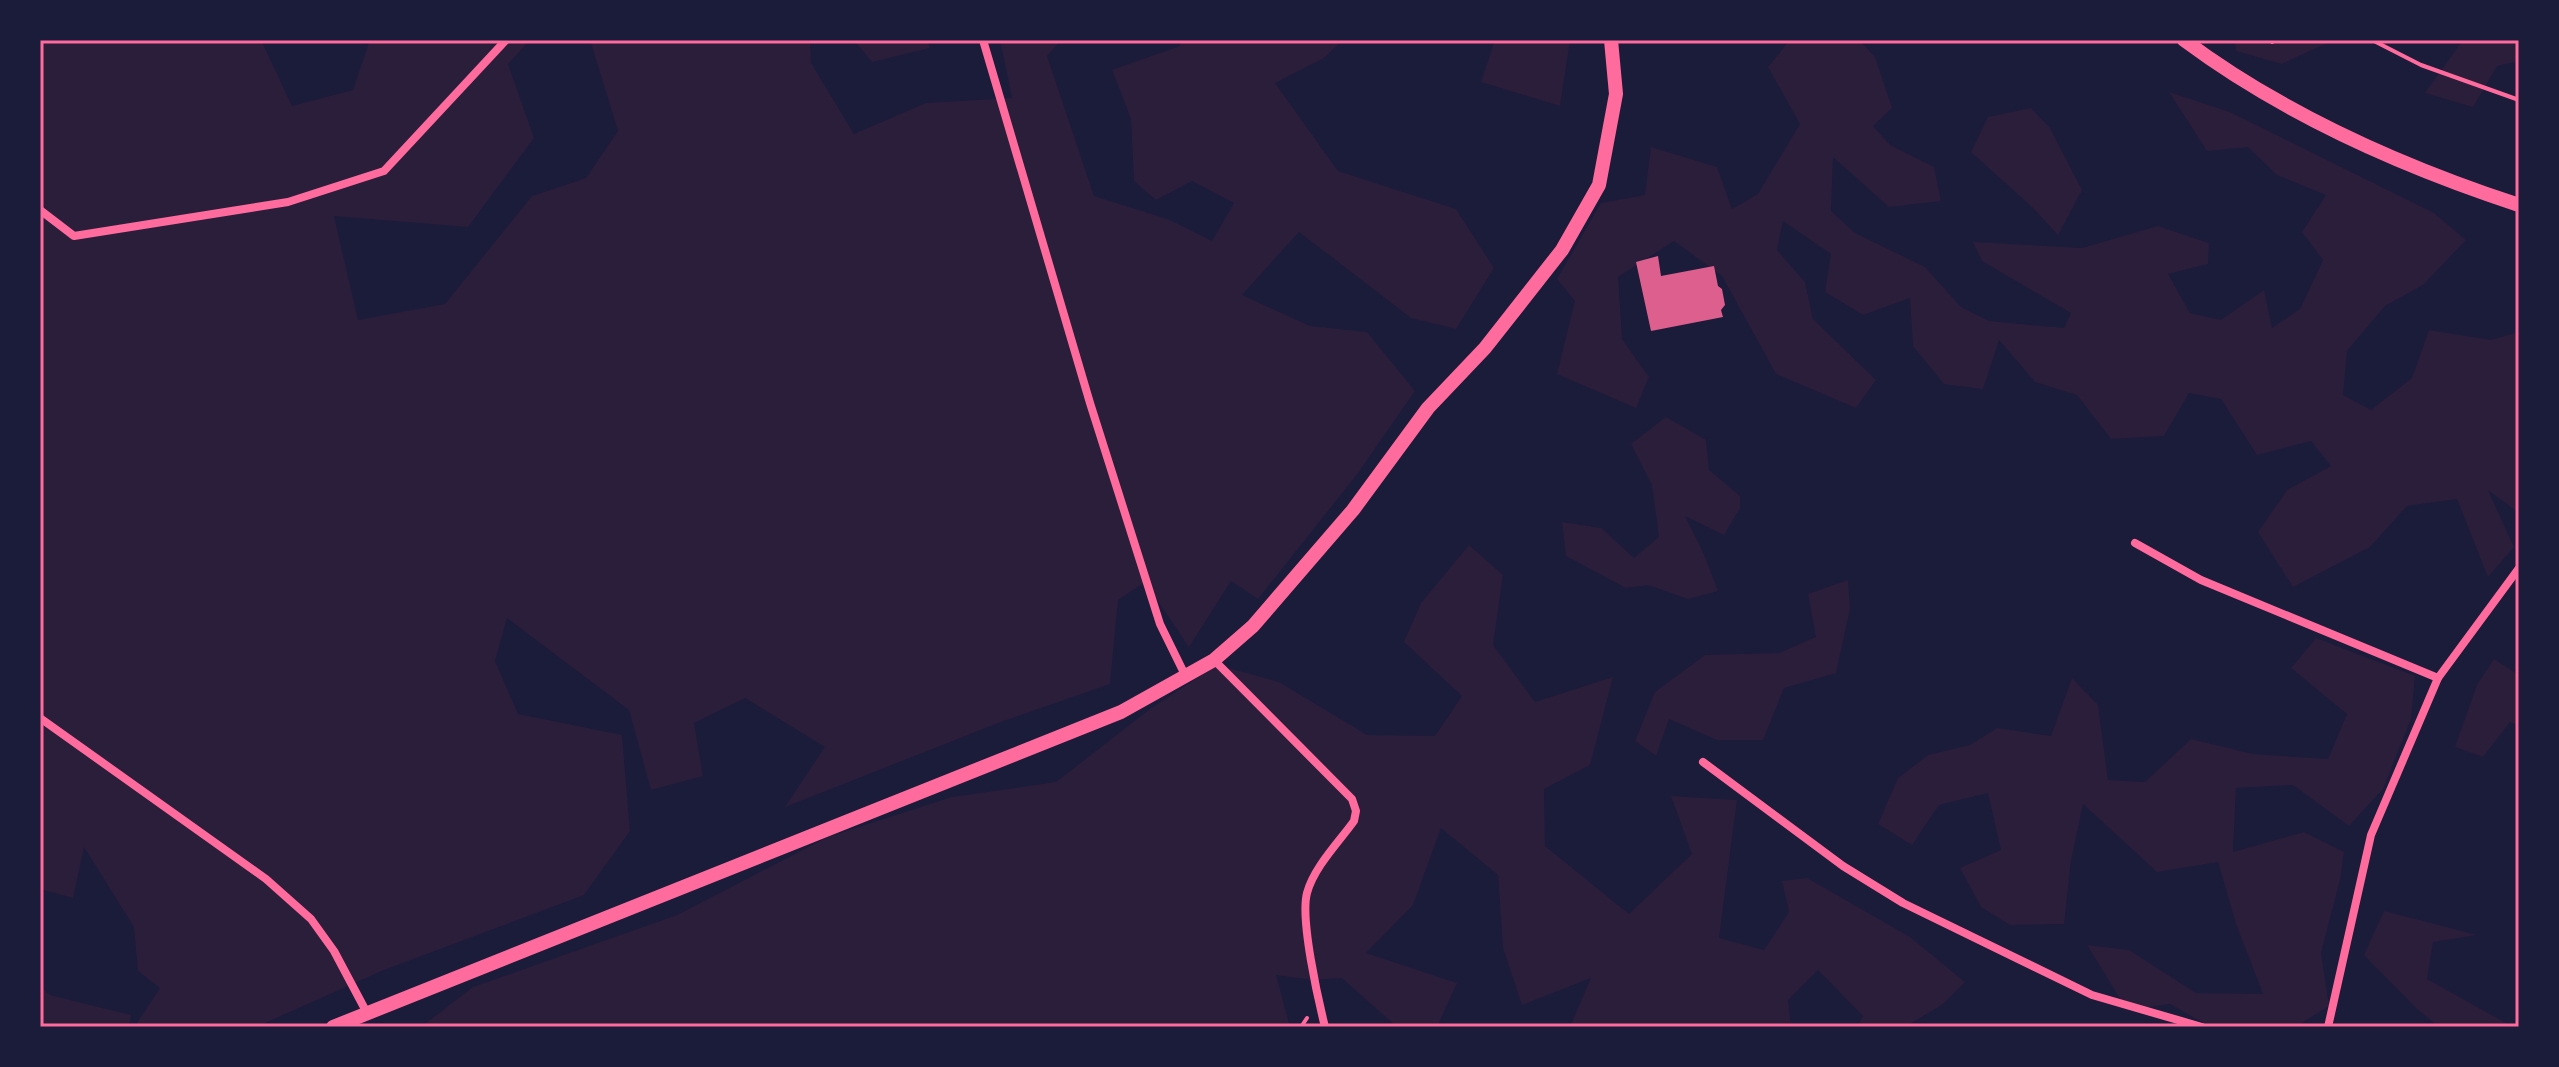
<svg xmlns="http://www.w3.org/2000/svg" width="2559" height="1067" viewBox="0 0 2559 1067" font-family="Helvetica,sans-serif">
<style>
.green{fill:#2a1e3b}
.building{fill:#dd5f8e}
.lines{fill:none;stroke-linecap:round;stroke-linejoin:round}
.path{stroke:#ff6b9d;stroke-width:4}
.minor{stroke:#ff6b9d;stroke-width:8}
.tertiary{stroke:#ff6b9d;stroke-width:14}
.neatline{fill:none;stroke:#ff6b9d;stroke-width:3}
</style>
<rect width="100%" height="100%" fill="#1b1b3a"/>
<g class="green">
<polygon points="40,40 261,40 292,106 353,90 370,40 530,40 508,64 534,138 468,227 334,216 358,320 445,304 532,196 586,178 618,131 590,40 810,40 811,63 854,134 926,103 1012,98 1000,40 1061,40 1047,56 1094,196 1170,220 1212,241 1234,203 1192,181 1156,200 1134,181 1131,119 1112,70 1180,46 1182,40 1343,40 1324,58 1275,83 1338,171 1456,209 1494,268 1456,329 1411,318 1299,232 1242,295 1310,326 1367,332 1415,391 1358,473 1258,599 1231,581 1189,647 1145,582 1118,600 1110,684 1001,722 785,807 825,747 745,698 694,723 703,776 651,790 629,710 507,618 495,661 518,714 622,735 630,831 584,895 384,970 256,1027 135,1026 160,988 138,971 134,927 84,847 73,898 40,889"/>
<polygon points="854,40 927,40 930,48 872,62"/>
<polygon points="1495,40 1570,40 1560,106 1481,82"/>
<polygon points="1790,40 1859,40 1875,57 1892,108 1873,126 1890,145 1934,167 1941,201 1889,207 1833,157 1831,211 1855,233 1925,267 1961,307 1989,321 2064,328 2071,313 1982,261 1973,242 2082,248 2158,226 2209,243 2208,264 2168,274 2190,313 2221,320 2264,290 2272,328 2300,309 2323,260 2302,232 2326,195 2277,175 2248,147 2207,151 2169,92 2232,113 2434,213 2466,240 2423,285 2385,306 2347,351 2343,395 2371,410 2412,378 2429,330 2491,340 2519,332 2519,513 2488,490 2514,547 2488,577 2457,499 2407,506 2370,547 2293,587 2258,532 2287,490 2331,466 2311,441 2257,455 2221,399 2189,393 2164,436 2111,439 2077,395 2035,382 1999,340 1983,389 1944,384 1913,346 1910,298 1863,315 1825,292 1831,254 1783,221 1777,250 1805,282 1813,319 1876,380 1856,408 1776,374 1722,276 1674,241 1618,277 1622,339 1649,377 1636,408 1557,374 1575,301 1557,279 1601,203 1645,195 1651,147 1717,167 1732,209 1758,194 1800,124 1768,67"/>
<polygon points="2235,40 2333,40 2282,64 2236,51"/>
<polygon points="2463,40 2519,40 2519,61 2497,66 2473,107 2425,93"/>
<polygon points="2031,108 2050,128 2082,190 2058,235 2032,207 1971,152 1988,117"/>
<polygon points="1666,417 1706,440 1709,470 1740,496 1740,508 1724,535 1685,516 1703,552 1718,591 1688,599 1648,585 1626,588 1566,556 1562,522 1601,528 1634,558 1659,537 1652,485 1631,444"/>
<polygon points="1469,545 1503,575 1493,645 1535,702 1613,677 1590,765 1544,789 1545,846 1629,914 1692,854 1671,796 1737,800 1719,938 1764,950 1789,912 1782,881 1807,878 1910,937 1965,982 1943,1004 1905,1027 1857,1027 1863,1016 1818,970 1788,1000 1791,1027 1570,1027 1591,978 1522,1005 1503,948 1498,875 1441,828 1413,905 1366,953 1457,983 1437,1027 1397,1027 1342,978 1313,980 1276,975 1290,1027 421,1027 473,987 677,915 828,837 952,797 1056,782 1150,709 1217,665 1279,682 1367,735 1435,736 1462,696 1404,642 1421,603"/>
<polygon points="1848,580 1850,609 1836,673 1784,688 1763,740 1717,740 1669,719 1656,756 1635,741 1655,692 1705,655 1779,653 1816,637 1808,594"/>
<polygon points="2316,638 2415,676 2411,719 2383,789 2349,826 2293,785 2236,788 2233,852 2304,832 2344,852 2340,880 2321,953 2329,1006 2295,1027 2211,1027 2170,1004 2127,1010 2087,945 2129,950 2196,993 2263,994 2236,924 2218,862 2157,872 2083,804 2071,861 2064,924 2010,925 1981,907 1960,868 2001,850 1988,793 1939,805 1912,845 1878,824 1898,778 1928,755 1970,745 1997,728 2051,736 2072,678 2098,705 2108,780 2145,782 2191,739 2253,754 2328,759 2347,714 2291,668"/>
<polygon points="2494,659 2519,675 2519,725 2510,722 2483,757 2455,747 2477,685"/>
<polygon points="2384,911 2477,935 2433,942 2427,979 2513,1027 2439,1027 2416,1008 2364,955"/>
<polygon points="40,986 50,995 131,1015 129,1027 40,1027"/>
</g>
<polygon class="building" points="1658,256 1661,276 1714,266 1718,286 1722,289 1725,305 1721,310 1723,317 1651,331 1636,262"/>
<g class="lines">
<g class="path">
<polyline points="2372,40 2421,65 2519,100"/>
<polyline points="2272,42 2275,40"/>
<polyline points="1301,1027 1307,1018"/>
</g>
<g class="minor">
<polyline points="983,40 1090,403 1160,624 1186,677"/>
<polyline points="40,210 74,236 288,202 384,171 506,40"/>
<polyline points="2135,543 2201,580 2438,678"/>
<path d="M1214 660 1352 799 1356 811 1354 821C1339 842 1314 867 1307 893 1300 919 1318 999 1325 1027"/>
<polyline points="40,718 266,879 311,919 334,951 367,1013"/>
<polyline points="1703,762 1843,866 1903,903 2092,995 2202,1027"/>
<polyline points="2328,1027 2371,835 2438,678 2519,568"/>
</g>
<g class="tertiary">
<path d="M2184 40C2282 113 2403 167 2519 205"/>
<polyline points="333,1027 1121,712 1214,660 1253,626 1353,510 1428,408 1485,348 1562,250 1599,185 1616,94 1611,40"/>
</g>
</g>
<rect width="2559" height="1067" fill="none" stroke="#1b1b3a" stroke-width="84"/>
<rect x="42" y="42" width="2475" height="983" class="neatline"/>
</svg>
